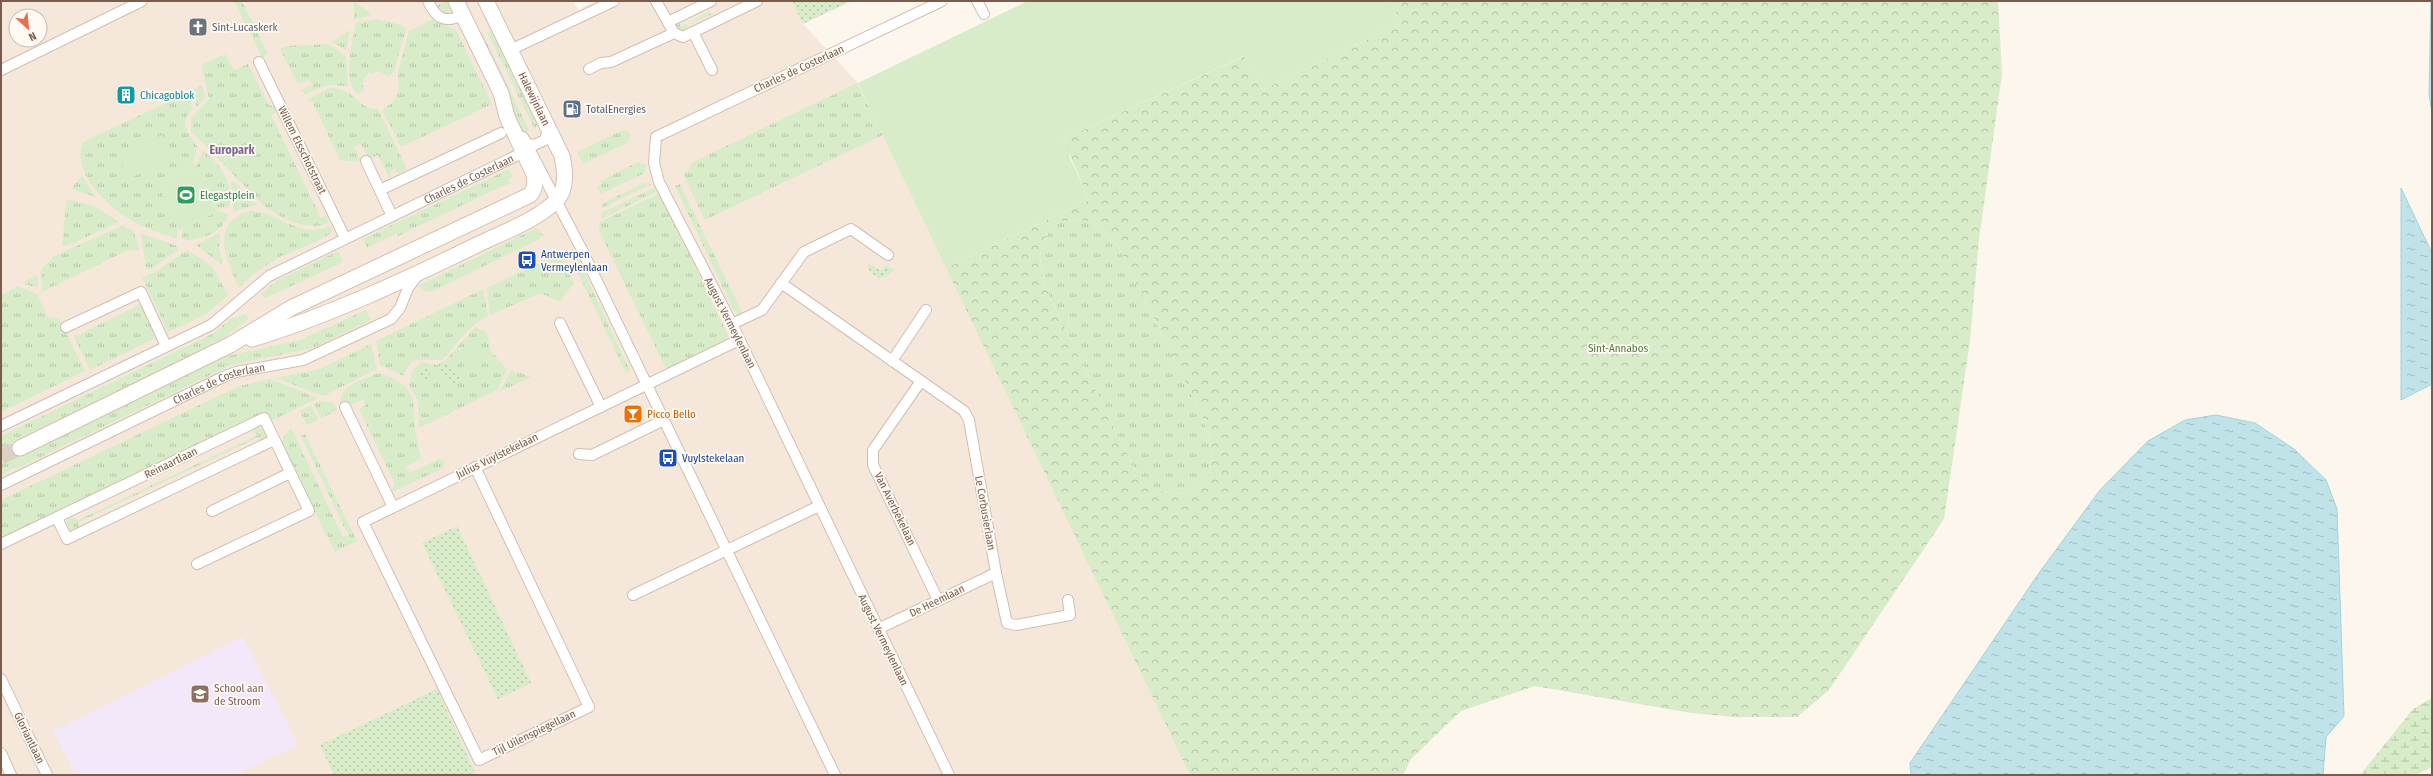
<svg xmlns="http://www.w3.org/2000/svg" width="2433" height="776" viewBox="0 0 2433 776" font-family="'Fira Sans Condensed',sans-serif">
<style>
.residential{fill:#f5e8da;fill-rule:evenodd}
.education{fill:#f3e8fa}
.grass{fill:url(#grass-tufts)}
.forest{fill:url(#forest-crowns);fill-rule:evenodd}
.wetland{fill:url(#wetland-marsh)}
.park{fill:url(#park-dots)}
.pitch{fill:#d8ecc9}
.water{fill:url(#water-ripples);stroke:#a5d3da}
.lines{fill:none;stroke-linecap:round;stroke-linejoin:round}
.secondary-tunnel{stroke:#dcd0c4;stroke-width:15;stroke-dasharray:15 8;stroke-linecap:butt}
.minor-casing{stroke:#d1beb0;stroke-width:12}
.secondary-casing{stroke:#d6c0b0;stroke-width:17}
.minor{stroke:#fff;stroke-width:10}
.secondary{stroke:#fff;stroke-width:15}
.labels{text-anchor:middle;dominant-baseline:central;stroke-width:3.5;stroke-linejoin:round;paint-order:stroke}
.worship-label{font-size:11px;fill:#5b616d;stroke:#fffaf3;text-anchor:start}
.street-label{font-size:11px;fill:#7a5c4d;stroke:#fffaf3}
.culture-label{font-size:11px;fill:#0d838f;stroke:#fffaf3;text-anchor:start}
.service-label{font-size:11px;fill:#4e5e75;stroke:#fffaf3;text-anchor:start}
.leisure-label{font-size:11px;fill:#27864d;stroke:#fffaf3;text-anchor:start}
.transit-label{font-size:11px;fill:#164399;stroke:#fffaf3;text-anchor:start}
.park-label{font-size:11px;fill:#537a41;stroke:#fffaf3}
.food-label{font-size:11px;fill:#c56008;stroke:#fffaf3;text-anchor:start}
.education-label{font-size:11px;fill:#785e54;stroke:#fffaf3;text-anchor:start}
.neighbourhood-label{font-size:12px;font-weight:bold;fill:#846695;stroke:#fffaf3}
</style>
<defs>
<pattern id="grass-tufts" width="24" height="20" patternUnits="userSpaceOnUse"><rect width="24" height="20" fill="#d8ecc9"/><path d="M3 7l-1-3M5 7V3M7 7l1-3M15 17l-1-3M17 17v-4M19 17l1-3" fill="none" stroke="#b4c2a5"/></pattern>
<pattern id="forest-crowns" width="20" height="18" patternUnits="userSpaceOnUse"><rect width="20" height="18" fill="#d8ecc9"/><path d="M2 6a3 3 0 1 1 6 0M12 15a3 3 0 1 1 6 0" fill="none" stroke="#b4c2a5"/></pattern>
<pattern id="wetland-marsh" width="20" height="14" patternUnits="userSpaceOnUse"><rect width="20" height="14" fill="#d8ecc9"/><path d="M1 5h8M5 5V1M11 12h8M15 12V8" fill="none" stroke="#b4c2a5"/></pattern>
<pattern id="park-dots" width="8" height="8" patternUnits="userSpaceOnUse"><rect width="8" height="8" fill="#d8ecc9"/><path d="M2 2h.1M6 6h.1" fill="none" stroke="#b4c2a5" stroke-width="1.8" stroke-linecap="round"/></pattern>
<pattern id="water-ripples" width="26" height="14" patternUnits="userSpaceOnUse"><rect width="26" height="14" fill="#bfe3e8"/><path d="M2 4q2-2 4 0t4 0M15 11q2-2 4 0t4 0" fill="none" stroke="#a0bbbe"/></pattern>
</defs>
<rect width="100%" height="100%" fill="#fdf6ec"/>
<path class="residential" d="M1 1H573L578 10 595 1H792L803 24 858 83 1190 775H1ZM16 16H40V40H16Z"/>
<polygon class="education" points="243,637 298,745 234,775 75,775 53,731"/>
<g class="grass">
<polygon points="234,1 242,1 268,54 262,58"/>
<polygon points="354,1 372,15 370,16 354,19"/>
<polygon points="447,1 451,8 450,12 447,14 434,7"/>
<polygon points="710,11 711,15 688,24 686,32 676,29 677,22 681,19 680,25 683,26"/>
<path d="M377 19 402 25 406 29 394 71 388 77 379 71 371 74 369 72 361 84 363 86 364 91 358 93C341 87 353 37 356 23Z"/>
<polygon points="433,19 456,30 492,104 401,147 382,110 393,102 399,90 398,72 409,31"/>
<polygon points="350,30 346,50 332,42"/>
<polygon points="493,31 540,125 534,128 487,32"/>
<polygon points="483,34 529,130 523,133 479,41 480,35"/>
<polygon points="328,44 346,56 348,86 327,85 305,94 301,90 312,85 310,80 298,84 280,49 286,46"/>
<path d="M225 54 234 70 248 64 269 105 277 107 279 111 271 115 321 218 326 216 329 223C306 232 283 219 264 206L191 131V118L209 99 201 65Z"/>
<polygon points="857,83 883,135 705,220 683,174 688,171 691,163"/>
<polygon points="202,85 206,97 197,107 191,91"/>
<path d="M330 88C355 87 357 110 378 109L407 169 398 174 395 169 390 172 392 177 389 178 378 155 369 159 361 144 354 147 362 162 340 160 312 101 309 102 308 99Z"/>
<path d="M187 93 193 109C178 121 189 134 197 146L193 165 157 182 177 225V239C166 235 154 231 142 226 116 214 69 175 83 142Z"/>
<polygon points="623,130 630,133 629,142 583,164 577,152"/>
<path d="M203 151C219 161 236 187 229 207L216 209 196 167Z"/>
<polygon points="638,162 646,165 645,173 601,194 597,186 602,184 600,181"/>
<polygon points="509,169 513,177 508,180 509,183 398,236 397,233 367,248 363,239"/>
<polygon points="82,176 96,197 71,189"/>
<polygon points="234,181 257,205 235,211 233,210 231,182"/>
<polygon points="644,183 652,184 602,208 603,203"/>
<polygon points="680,184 743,314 740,315 734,311 675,186"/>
<polygon points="656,187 658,191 601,219 601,213"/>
<polygon points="660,193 729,338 666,369 599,231 600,222"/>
<polygon points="68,199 96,207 119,222 67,246 62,245 66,201"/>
<path d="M250 211C279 211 299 240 329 226L333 230C326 241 290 251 278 258 264 266 250 276 239 288 226 260 209 222 250 211Z"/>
<path d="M217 212H224L228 215C223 232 202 240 185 240L182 238 183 228Z"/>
<path d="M1085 220 1104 231 1118 246 1201 413C1208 431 1217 456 1208 474 1205 481 1197 487 1192 493 1160 494 1156 492 1134 468L1051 300C1044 283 1035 258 1044 240 1047 233 1055 226 1060 221Z"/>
<polygon points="122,226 133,230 140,251 128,250 42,292 41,269 54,256"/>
<polygon points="536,228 543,234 540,239 433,291 426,292 418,286"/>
<polygon points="141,233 177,246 179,249 151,269 146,269"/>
<polygon points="220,233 219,249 223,262 221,264 196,245"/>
<polygon points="187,250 212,266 228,295 206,314 168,332 142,277 155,272"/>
<polygon points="338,251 343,262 266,298 262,296 262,293 278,280"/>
<polygon points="560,253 574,283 561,300 557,301 541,293 490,315 487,288"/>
<polygon points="576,254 630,371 626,373 570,257"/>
<polygon points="37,275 38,288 24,284 24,282"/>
<polygon points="18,286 37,294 48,317 59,318 85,371 1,412 1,295"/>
<path d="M483 289 488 316C467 326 458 344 442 360H415L411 362 403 376 380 365 376 341Z"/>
<polygon points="141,304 158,337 90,370 74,337"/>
<polygon points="366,310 371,320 313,348 231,365 16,469 14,467 1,476 1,436 214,333 229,320 246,314 248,319 224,338 213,343 214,345 12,442 19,456 227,356 300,340"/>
<polygon points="475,327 487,332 490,350 507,370 497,390 419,428 418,401 409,385 412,371 421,362 437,365 446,360"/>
<polygon points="371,344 377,369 323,396 276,378 319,369"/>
<polygon points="511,370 532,377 500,391"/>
<path d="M378 373 393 378 405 386 413 398 415 429 421 459 406 466 409 473 439 459 444 461 443 468 390 493 395 484 359 409 366 405 363 399 342 409C333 387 362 380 378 373Z"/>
<polygon points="270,379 318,398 271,421 266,412 1,538 1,500 239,386"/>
<polygon points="321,401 333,403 338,410 321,418 314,404"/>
<polygon points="311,405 318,420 307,425 300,411"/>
<polygon points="259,428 265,430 267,436 258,443 259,437 79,522 78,529 71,530 66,527 66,521 72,517 78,520 258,435 252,431"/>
<polygon points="291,428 343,537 348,535 301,436 305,434 357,541 335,552 282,445 283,437"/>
</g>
<path class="forest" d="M1391 1H1998L2002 74 1979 239 1970 341 1944 519 1829 690 1797 717H1736L1691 713 1535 686 1461 711 1411 759 1403 775H1190L946 268 1089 200 1063 139 1245 56 1262 90 1401 23ZM1085 220 1104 231 1118 246 1201 413C1208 431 1217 456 1208 474 1205 481 1197 487 1192 493 1160 494 1156 492 1134 468L1051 300C1044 283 1035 258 1044 240 1047 233 1055 226 1060 221Z"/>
<polygon class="wetland" points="2432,698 2432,767 2416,775 2360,775 2413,709"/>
<g class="park">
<polygon points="792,1 852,1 803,24"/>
<polygon points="870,264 881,271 886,265 894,270 885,277 879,278 870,272 867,265"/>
<polygon points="445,362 450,364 462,380 454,383 437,368"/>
<circle cx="424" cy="374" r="6"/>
<polygon points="457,526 531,683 498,699 422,543"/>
<polygon points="437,689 476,775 334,775 320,745"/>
</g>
<g class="pitch">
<polygon points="1028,1 1391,1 1401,23 1262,90 1244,56 1063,139 1071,155 1069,156 1089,200 946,268 858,83"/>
<polygon points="162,135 173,157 129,179 118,157"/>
<polygon points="195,164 217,212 179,230 157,182"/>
<polygon points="467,340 481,342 477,372 463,370"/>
</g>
<g class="water">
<polygon points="2431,1 2432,1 2432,112 2429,95"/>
<polygon points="2401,188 2432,253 2432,384 2401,400"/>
<polygon points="2216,415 2255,423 2294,449 2326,480 2337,509 2344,716 2326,737 2323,775 1911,775 1910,763 2039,573 2100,490 2148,441 2185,420"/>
</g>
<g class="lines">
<polyline class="secondary-tunnel" points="1,457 20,448"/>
<g class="minor-casing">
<g id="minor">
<path d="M428 1C436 18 444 24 463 15"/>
<polyline points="656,1 674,33 683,37 757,1"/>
<polyline points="942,1 656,137 654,163 659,182 732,324 949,775"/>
<polyline points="977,1 984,14"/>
<polyline points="668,22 711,1"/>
<polyline points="693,32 712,70"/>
<polyline points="510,50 614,1"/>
<polyline points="259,62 345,238"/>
<polyline points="589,69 601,63 611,62 674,33"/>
<polyline points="1,70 142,1"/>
<polyline points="523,137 581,248 835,775"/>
<polyline points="528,144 534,145 545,140 548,128"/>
<polyline points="366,161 392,216"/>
<polyline points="380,190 501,133"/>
<polyline points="781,283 964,411 969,420 996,573 1007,623 1016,625 1070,615 1068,600"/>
<polyline points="560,323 601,407"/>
<polyline points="732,324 762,310 804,252 851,229 888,255"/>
<polyline points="66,327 141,292 166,346"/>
<polyline points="892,361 926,310"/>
<polyline points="921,381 873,450 873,465 938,600"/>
<polyline points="345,407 393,507"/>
<path id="s1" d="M1 426 211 325 269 276 524 152"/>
<polyline points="579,454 592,455 664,420"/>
<polyline points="475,467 589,707 479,760 363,522 739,340"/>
<path id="s2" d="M1 485 223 377 236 372 303 360 391 319 400 308 408 288 418 275"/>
<polyline points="212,511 290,473"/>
<polyline points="57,518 67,539 274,440"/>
<polyline points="1,544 264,418 309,511 197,564"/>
<polyline points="633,595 819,506"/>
<polyline points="878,629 996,573"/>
<polyline points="1,679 47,775"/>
<polyline points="1,753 11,775"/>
</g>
</g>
<g class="secondary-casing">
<g id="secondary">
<path d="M252 339C331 315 407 279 481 243 506 231 537 220 557 200 567 189 565 169 562 156L486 1"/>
<path d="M20 448 230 345 291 308 530 195C536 188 535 182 534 174L507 117 501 93 456 1"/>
</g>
</g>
<use href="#minor" class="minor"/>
<use href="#secondary" class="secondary"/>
</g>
<defs>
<g id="church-square" transform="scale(1)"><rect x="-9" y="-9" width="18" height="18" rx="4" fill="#6b7280" stroke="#fffaf3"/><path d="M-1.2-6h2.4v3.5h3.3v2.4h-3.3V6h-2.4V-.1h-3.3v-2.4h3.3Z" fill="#fff"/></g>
<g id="building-square" transform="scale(1)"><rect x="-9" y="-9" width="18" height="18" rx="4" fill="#0f9aa8" stroke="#fffaf3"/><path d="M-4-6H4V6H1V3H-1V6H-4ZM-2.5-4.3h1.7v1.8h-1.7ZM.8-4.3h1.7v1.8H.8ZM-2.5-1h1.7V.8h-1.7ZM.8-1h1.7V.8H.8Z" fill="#fff"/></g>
<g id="fuel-square" transform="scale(1)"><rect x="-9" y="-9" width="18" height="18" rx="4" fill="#5c6f8a" stroke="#fffaf3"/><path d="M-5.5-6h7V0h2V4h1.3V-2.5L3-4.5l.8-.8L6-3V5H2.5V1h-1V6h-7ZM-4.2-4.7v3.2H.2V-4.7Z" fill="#fff"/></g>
<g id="stadium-square" transform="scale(1)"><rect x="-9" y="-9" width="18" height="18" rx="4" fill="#2e9e5b" stroke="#fffaf3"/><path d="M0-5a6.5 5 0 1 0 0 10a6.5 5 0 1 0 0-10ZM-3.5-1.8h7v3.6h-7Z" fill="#fff"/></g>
<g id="bus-square" transform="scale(1)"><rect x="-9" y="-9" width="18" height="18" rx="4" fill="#1a4fb4" stroke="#fffaf3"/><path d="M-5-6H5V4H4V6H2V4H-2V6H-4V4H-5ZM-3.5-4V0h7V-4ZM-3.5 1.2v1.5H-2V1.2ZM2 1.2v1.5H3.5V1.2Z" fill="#fff"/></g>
<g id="bar-square" transform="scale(1)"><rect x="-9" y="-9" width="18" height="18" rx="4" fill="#e8710a" stroke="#fffaf3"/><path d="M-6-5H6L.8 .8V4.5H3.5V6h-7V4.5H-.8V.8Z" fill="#fff"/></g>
<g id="school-square" transform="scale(1)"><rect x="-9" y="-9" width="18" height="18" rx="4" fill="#8d6e63" stroke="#fffaf3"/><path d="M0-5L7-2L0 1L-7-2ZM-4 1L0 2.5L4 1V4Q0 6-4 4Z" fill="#fff"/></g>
</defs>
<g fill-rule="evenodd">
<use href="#church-square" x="198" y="27"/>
<use href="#building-square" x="126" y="95"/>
<use href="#fuel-square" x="572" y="109"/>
<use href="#stadium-square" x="186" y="195"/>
<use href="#bus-square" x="527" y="260"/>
<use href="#bar-square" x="633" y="414"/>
<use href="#bus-square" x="668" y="458"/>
<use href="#school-square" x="200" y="694"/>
</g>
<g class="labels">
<g class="worship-label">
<text x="212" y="27">Sint-Lucaskerk</text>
</g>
<g class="street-label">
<text transform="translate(799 69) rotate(-25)">Charles de Costerlaan</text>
<text transform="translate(534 99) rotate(64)">Halewijnlaan</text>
<text transform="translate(302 150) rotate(64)">Willem Elsschotstraat</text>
<text stroke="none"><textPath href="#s1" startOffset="531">Charles de Costerlaan</textPath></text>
<text transform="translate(730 323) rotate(63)">August Vermeylenlaan</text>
<text stroke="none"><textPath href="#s2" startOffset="241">Charles de Costerlaan</textPath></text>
<text transform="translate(497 456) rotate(-26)">Julius Vuylstekelaan</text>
<text transform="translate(171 463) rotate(-26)">Reinaartlaan</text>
<text transform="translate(895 509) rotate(64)">Van Averbekelaan</text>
<text transform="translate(985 513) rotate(80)">Le Corbusierlaan</text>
<text transform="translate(937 601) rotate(-26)">De Heemlaan</text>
<text transform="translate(883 640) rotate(64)">August Vermeylenlaan</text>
<text transform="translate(534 733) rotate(-26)">Tijl Uilenspiegellaan</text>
<text transform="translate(29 738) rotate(64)">Gloriantlaan</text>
</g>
<g class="culture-label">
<text x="140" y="95">Chicagoblok</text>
</g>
<g class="service-label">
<text x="586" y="109">TotalEnergies</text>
</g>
<g class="leisure-label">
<text x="200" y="195">Elegastplein</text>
</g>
<g class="transit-label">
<text x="541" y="254">Antwerpen<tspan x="541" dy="13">Vermeylenlaan</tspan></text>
<text x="682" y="458">Vuylstekelaan</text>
</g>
<g class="park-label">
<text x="1618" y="348">Sint-Annabos</text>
</g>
<g class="food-label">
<text x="647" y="414">Picco Bello</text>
</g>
<g class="education-label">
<text x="214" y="688">School aan<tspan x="214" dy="13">de Stroom</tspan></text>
</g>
<g class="neighbourhood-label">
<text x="232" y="150">Europark</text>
</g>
</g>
<rect width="2433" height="776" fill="none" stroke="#7a5c4d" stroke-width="4"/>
<g transform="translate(28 28) rotate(153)"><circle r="19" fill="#fffaf3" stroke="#cabbb1"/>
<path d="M0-3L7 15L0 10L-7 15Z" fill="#e76f51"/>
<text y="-6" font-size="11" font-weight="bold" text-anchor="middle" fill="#7a5c4d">N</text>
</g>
</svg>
